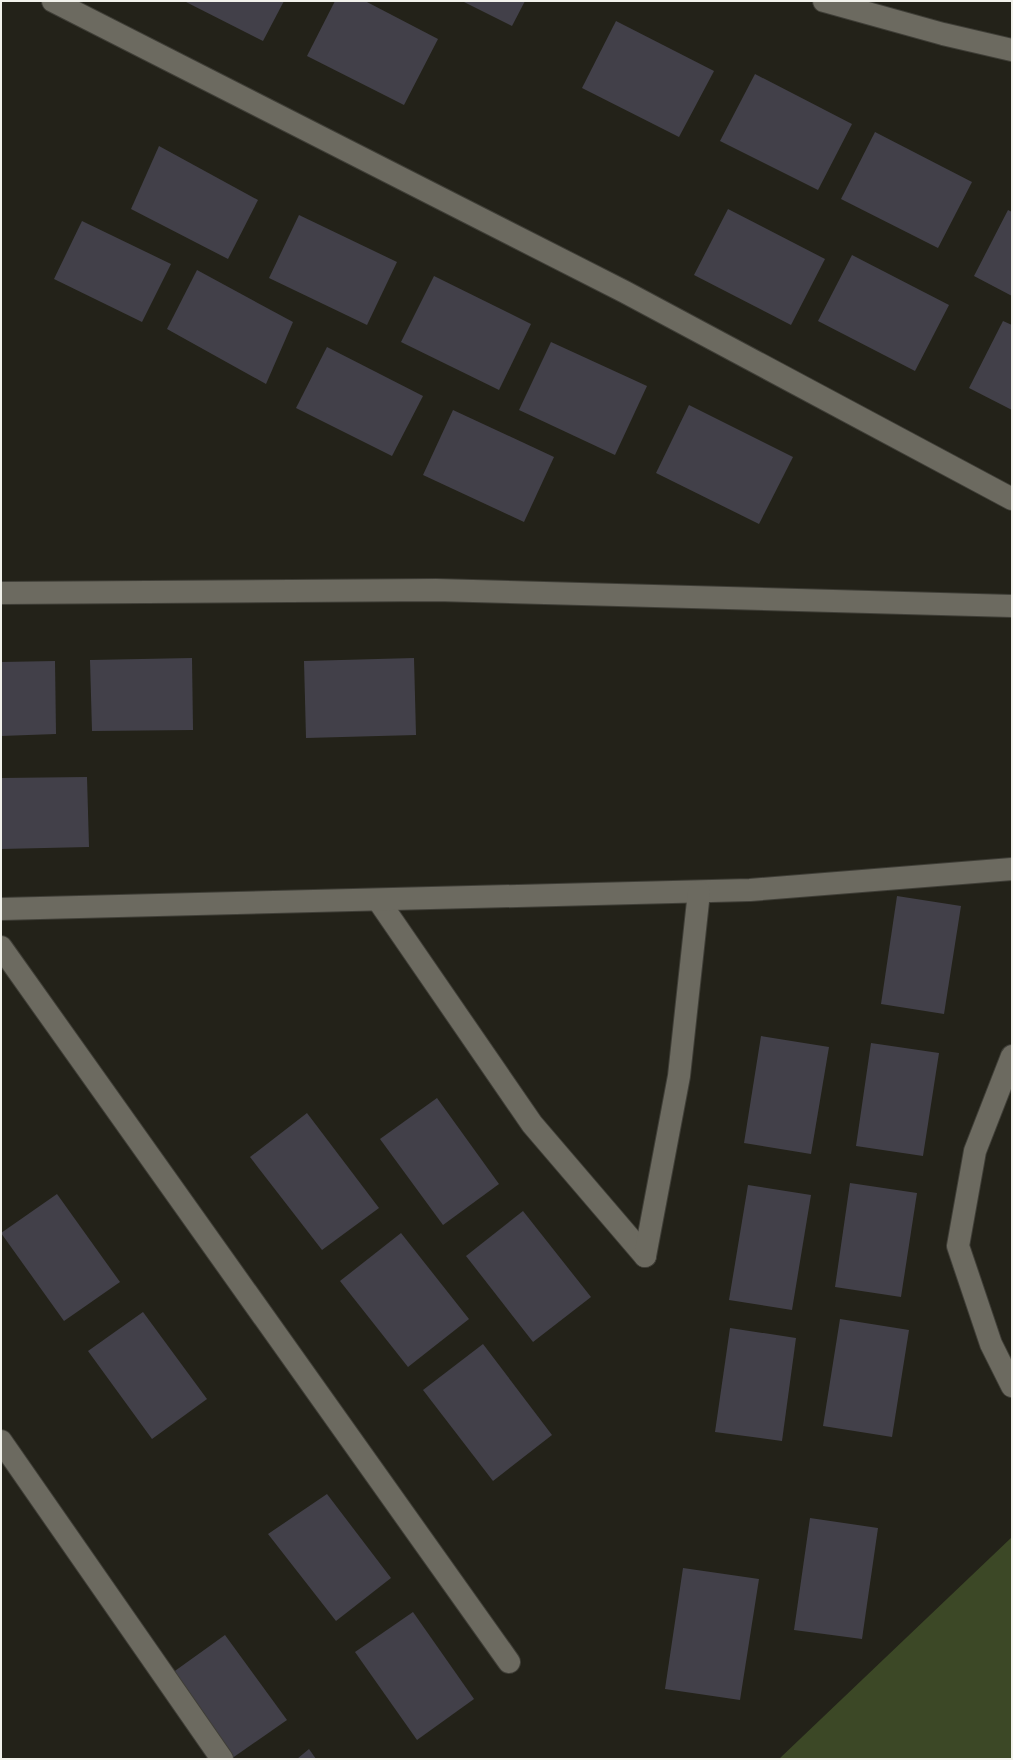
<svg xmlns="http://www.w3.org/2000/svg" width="1013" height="1760" viewBox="0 0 1013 1760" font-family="'Roboto Condensed',sans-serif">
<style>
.green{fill:#3c4826}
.building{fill:#424049}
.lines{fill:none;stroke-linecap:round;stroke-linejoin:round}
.minor-casing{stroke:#3f3e37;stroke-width:24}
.minor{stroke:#6c6a60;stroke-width:22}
</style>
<rect width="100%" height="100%" fill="#232219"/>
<polygon class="green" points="1012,1537 1012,1759 779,1759"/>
<g class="building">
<polygon points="184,1 284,1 263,41"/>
<polygon points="335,1 365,1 438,39 404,105 307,56"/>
<polygon points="462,1 525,1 512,26"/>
<polygon points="616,21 714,71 679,137 582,88"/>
<polygon points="755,74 852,124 818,190 720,141"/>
<polygon points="875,132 972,182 938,248 841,199"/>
<polygon points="159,146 258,200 228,259 131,209"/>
<polygon points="728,209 825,259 791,325 694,275"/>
<polygon points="1008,210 1012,212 1012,296 974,276"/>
<polygon points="299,215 397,262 367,325 269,278"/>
<polygon points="82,221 171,264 142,322 54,279"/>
<polygon points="852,255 949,305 915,371 818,321"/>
<polygon points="197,270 293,322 266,384 167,329"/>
<polygon points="434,276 531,324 499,390 401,342"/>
<polygon points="1003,321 1012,325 1012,410 969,388"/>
<polygon points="551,342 647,386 615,455 519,410"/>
<polygon points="327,347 423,396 392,456 296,408"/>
<polygon points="689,405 793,457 759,524 656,473"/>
<polygon points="453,410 554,457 524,522 423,475"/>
<polygon points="192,658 193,730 92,731 90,660"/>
<polygon points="414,658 416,735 306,738 304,661"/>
<polygon points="55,661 56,734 1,736 1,662"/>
<polygon points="87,777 89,847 1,849 1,778"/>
<polygon points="897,896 961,906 944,1014 881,1004"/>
<polygon points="761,1036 829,1047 811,1154 744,1143"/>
<polygon points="871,1043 939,1053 923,1156 856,1146"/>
<polygon points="437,1098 499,1184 443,1225 380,1139"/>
<polygon points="307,1113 379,1208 322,1250 250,1157"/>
<polygon points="850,1183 917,1193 901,1297 835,1287"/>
<polygon points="748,1185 811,1195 792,1310 729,1300"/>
<polygon points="57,1194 120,1282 64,1321 1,1233"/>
<polygon points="523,1211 591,1297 533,1342 466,1256"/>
<polygon points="401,1233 469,1319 408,1367 340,1281"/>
<polygon points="143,1312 207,1399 152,1439 88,1351"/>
<polygon points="840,1319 909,1330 892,1437 823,1426"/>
<polygon points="730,1328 796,1338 782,1441 715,1432"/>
<polygon points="483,1344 552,1435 493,1481 423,1390"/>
<polygon points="327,1494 391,1578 336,1621 268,1534"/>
<polygon points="810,1518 878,1528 862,1639 794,1630"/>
<polygon points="683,1568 759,1579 740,1700 665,1689"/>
<polygon points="413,1612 474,1699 417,1740 355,1652"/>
<polygon points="225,1635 287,1720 231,1759 172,1673"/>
<polygon points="309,1749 316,1759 297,1759"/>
</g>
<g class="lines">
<g class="minor-casing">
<g id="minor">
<polyline points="53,1 625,292 1012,499"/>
<polyline points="824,1 943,34 1012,50"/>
<polyline points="1,593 436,590 1012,606"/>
<polyline points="378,900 532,1124 645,1256"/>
<polyline points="1,909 750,890 1012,869"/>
<polyline points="1,947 509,1662"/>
<polyline points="1012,1056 975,1151 958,1246 991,1344 1012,1386"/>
<polyline points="645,1256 679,1076 699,892"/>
<polyline points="1,1441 222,1759"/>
</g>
</g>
<use href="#minor" class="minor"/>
</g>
<rect width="1013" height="1760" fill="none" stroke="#f1f1eb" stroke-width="4"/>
</svg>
